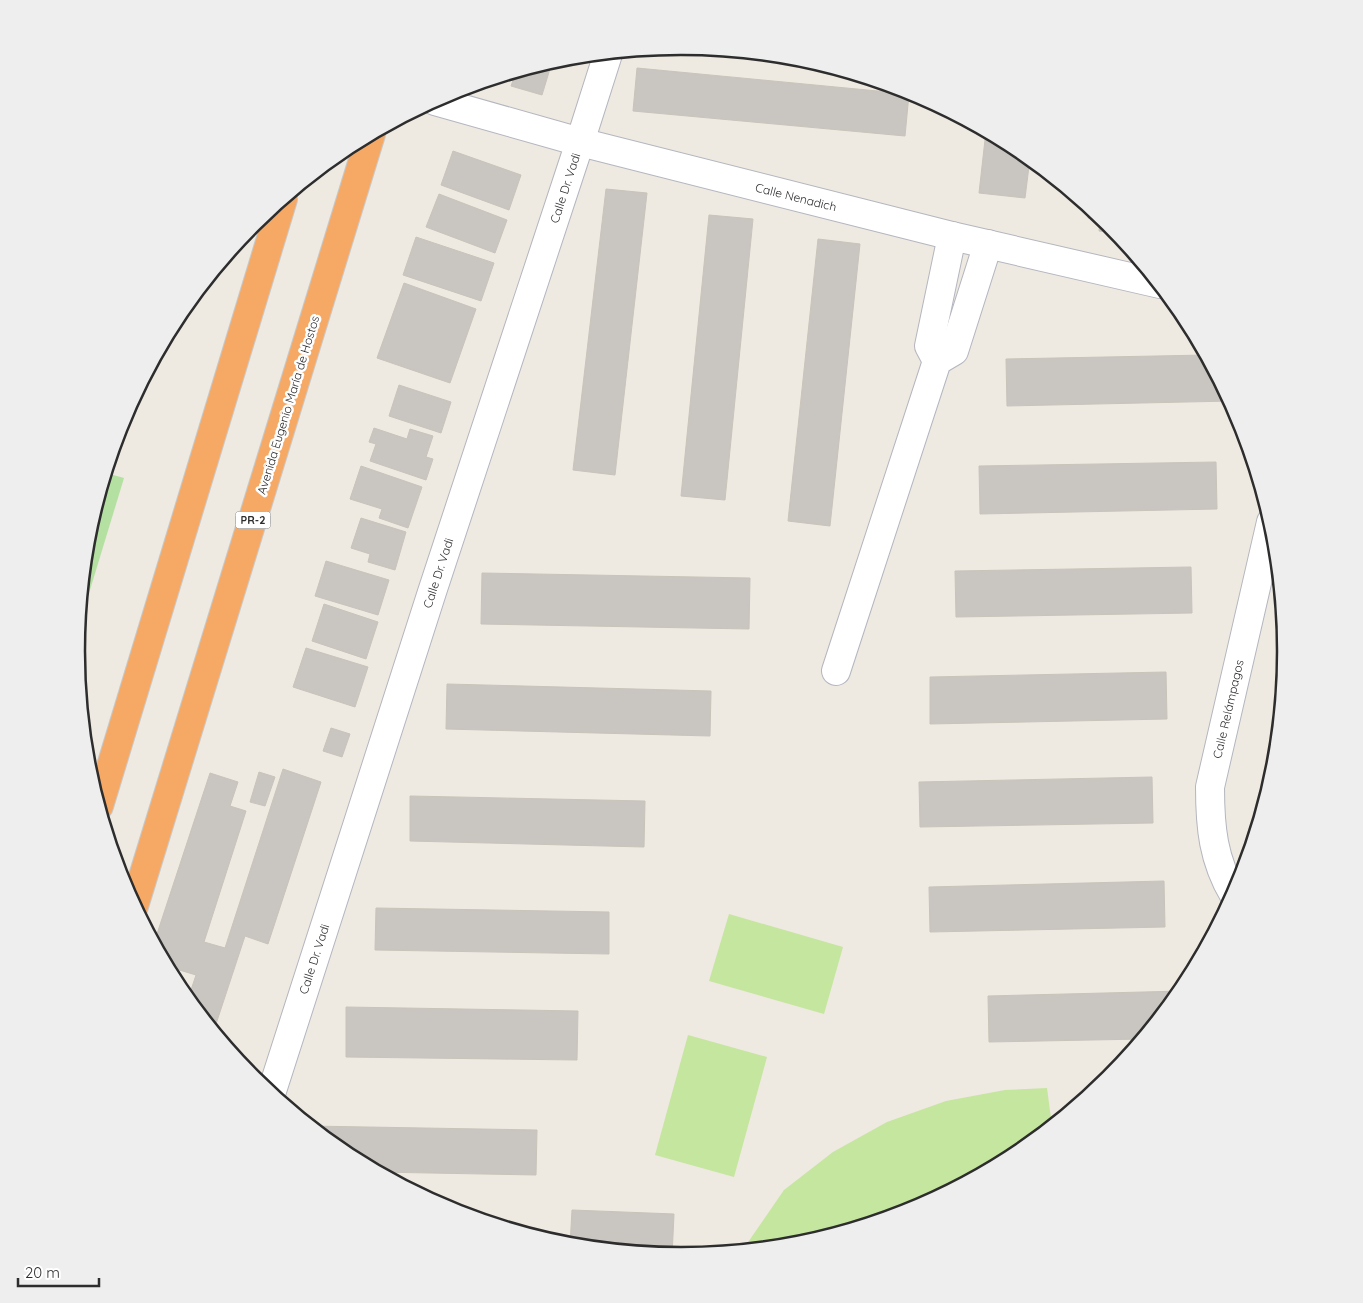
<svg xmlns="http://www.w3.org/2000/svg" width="1363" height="1303" viewBox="0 0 1363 1303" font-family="Quicksand,sans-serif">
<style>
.green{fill:#b4e0a1}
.pitch{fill:#c5e69e}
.building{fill:#c9c5c0;stroke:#c9c4ba}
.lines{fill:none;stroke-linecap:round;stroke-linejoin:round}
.minor-casing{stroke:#b4b6bf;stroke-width:30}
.highway-casing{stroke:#c8c8c8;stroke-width:30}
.minor{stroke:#fff;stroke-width:28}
.highway{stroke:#f5a965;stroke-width:28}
.labels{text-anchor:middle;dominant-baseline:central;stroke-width:5;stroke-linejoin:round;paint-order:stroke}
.shield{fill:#fff;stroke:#6c6c6c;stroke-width:1}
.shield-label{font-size:11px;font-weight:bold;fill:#2d2d2d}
.street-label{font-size:12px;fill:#2d2d2d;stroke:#fff}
.rim{fill:none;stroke:#2d2d2d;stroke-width:2.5}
</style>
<rect width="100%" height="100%" fill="#eee9e1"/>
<polygon class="green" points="106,473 124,478 79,626 88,533"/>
<g class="pitch">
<polygon points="729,914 843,947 824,1014 709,981"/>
<polygon points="688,1035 767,1057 734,1177 655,1155"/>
<polygon points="1047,1088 1052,1126 1018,1155 913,1211 799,1245 742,1251 784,1190 833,1152 887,1122 946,1101 1005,1090"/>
</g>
<g class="building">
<polygon points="551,62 552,62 542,95 511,86 516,72"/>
<polygon points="637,68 909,94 905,136 633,111"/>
<polygon points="986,131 1018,148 1030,158 1025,198 979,193"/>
<polygon points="453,151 521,175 509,210 441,185"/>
<polygon points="606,189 647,193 615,475 573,470"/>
<polygon points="439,194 507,220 495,253 426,227"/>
<polygon points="1089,207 1110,224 1117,233 1099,231 1100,220 1088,218"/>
<polygon points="709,215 753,219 725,500 681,496"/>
<polygon points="416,237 494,263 481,301 403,275"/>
<polygon points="818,239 860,244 830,526 788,521"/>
<polygon points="404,283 476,309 450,383 377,358"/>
<polygon points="1206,355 1231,401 1007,406 1006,359"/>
<polygon points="399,385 451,402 441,433 389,416"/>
<polygon points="374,428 407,439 410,429 433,436 426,457 433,459 426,480 370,461 376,444 369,442"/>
<polygon points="1216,462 1217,509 980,514 979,466"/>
<polygon points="361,466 422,487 408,528 379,518 382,509 350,499"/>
<polygon points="361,518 406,532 395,570 368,562 370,554 351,548"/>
<polygon points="326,561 389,580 378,615 315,596"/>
<polygon points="1191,567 1192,613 956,617 955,571"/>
<polygon points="482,573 750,578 749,629 481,624"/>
<polygon points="324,604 378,622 366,659 312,641"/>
<polygon points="1285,637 1287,652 1287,653 1282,652"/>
<polygon points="306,648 368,667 355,707 293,687"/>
<polygon points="1166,672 1167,719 930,724 930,677"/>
<polygon points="447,684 711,691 710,736 446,729"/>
<polygon points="331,728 350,734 342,757 323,751"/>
<polygon points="283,769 321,782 268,944 245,936 216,1024 205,1020 188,999 196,975 166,966 154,943 210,773 238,782 230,806 246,811 204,942 225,948"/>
<polygon points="259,772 275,777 265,806 250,802"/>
<polygon points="1152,777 1153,823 920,827 919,782"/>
<polygon points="410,796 645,801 644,847 410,841"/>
<polygon points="1164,881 1165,927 930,932 929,887"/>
<polygon points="376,908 609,912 609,954 375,950"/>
<polygon points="1182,991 1143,1039 989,1042 988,996"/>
<polygon points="346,1007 578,1011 577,1060 346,1057"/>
<polygon points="310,1126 537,1130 536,1175 377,1172 345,1155"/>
<polygon points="572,1210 674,1214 672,1256 570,1246"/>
</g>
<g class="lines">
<g class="minor-casing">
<g id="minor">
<polyline points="435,101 580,142 952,236 1160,284"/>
<polyline points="937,361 929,346 952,236"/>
<polyline points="836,671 937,361 954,351 988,244"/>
<path d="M1234 895C1213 860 1210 827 1210 787L1271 522"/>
<polyline points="271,1094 432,592 580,142 608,54"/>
</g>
</g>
<g class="highway-casing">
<g id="highway">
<polyline points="99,806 283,199"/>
<polyline points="134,906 371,134"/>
</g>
</g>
<use href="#minor" class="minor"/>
<use href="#highway" class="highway"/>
</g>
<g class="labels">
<rect class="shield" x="235.5" y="511.5" width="35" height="17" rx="4"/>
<g class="shield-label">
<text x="253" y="520">PR-2</text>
</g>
<g class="street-label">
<text transform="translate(565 188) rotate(-72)">Calle Dr. Vadi</text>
<text transform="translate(796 197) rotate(14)">Calle Nenadich</text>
<text transform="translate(288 405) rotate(-73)">Avenida Eugenio María de Hostos</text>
<text transform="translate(438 573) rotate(-72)">Calle Dr. Vadi</text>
<text transform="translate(1228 709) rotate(-77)">Calle Relámpagos</text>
<text transform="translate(314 959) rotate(-72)">Calle Dr. Vadi</text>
</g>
</g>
<path d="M0 0H1363V1303H0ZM85 651a596 596 0 1 1 1192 0a596 596 0 1 1-1192 0Z" fill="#eee" fill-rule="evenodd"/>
<path class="rim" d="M85 651a596 596 0 1 1 1192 0a596 596 0 1 1-1192 0Z"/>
<path d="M18 1278v8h81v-8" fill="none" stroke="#2d2d2d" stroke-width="2.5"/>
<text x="25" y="1278" font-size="15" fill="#2d2d2d" stroke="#ffffff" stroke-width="4" paint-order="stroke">20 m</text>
</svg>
